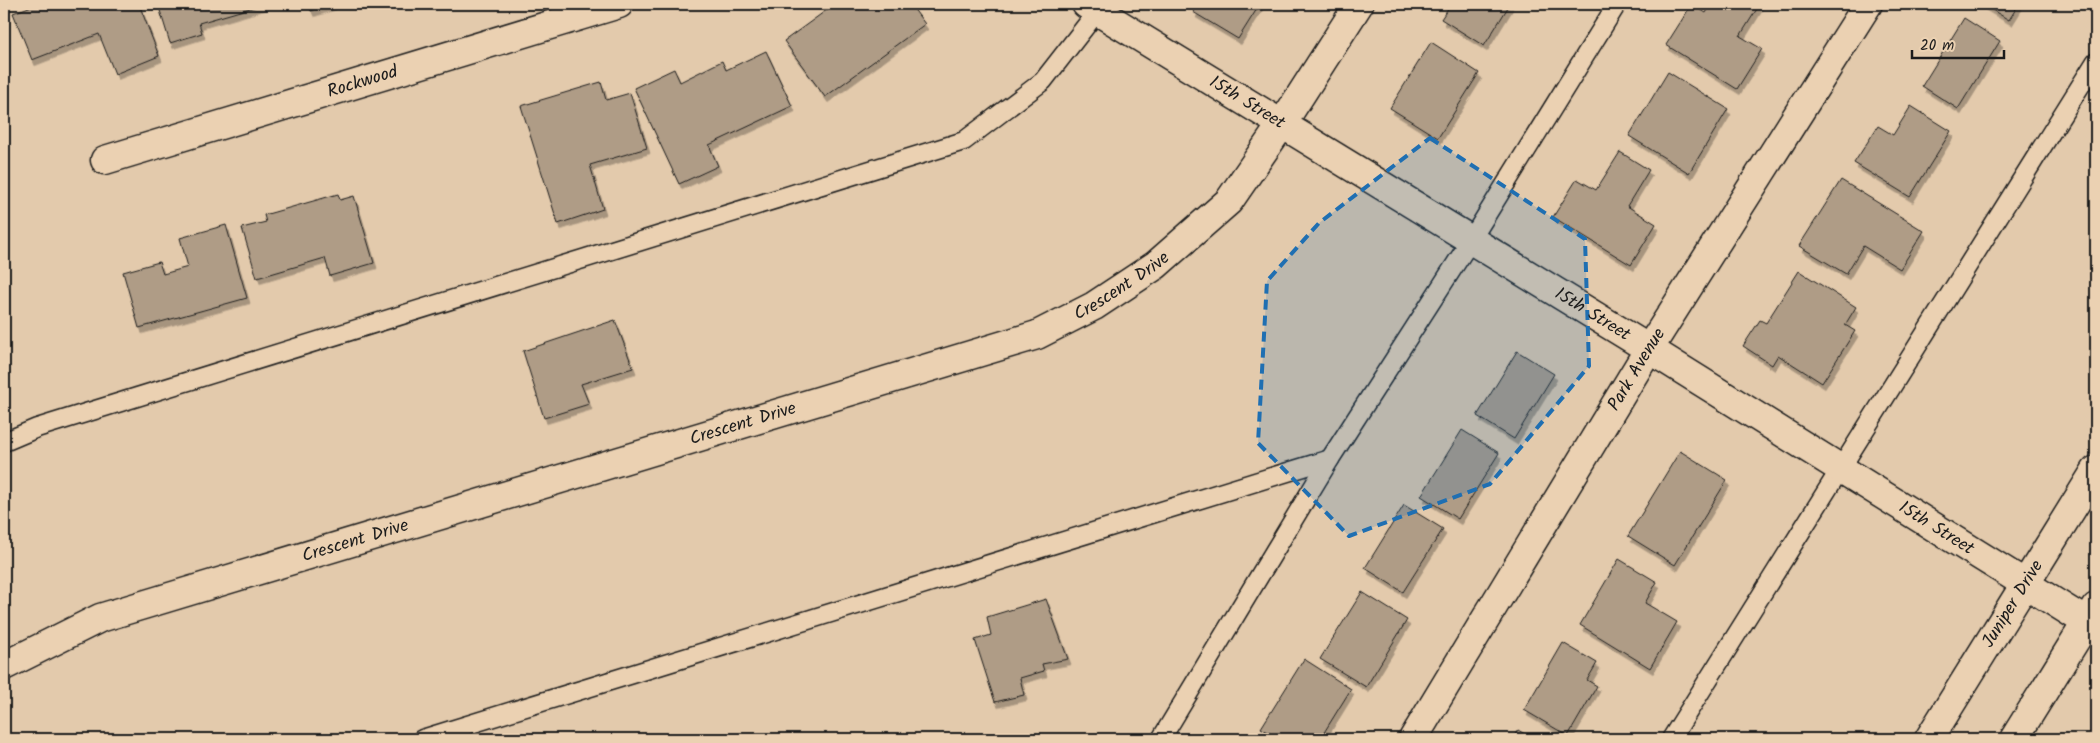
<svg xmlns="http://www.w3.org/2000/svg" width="2100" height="743" viewBox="0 0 2100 743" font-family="Kalam,sans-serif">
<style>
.building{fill:#af9c86;stroke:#1c1c1c;filter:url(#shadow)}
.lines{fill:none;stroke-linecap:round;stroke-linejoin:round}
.service-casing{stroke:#1c1c1c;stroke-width:21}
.minor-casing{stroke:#1c1c1c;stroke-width:31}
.tertiary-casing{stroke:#1c1c1c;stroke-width:31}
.service{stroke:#ebd1b2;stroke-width:18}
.minor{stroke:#ebd1b2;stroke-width:28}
.tertiary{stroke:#ebd1b2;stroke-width:28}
.marked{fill:#1f6fb2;fill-opacity:0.2;stroke:#1f6fb2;stroke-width:4;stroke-dasharray:10 6;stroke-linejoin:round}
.labels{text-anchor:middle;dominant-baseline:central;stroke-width:4;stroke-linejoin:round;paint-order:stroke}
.street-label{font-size:18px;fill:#1c1c1c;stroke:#ebd1b2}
</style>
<defs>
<filter id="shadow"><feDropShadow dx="3" dy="5.5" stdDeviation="0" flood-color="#0004"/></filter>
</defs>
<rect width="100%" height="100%" fill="#e3caac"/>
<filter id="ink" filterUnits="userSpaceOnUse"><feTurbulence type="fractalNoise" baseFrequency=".02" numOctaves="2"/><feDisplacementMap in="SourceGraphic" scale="10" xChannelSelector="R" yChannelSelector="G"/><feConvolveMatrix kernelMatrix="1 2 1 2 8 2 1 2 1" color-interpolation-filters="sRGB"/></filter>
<g filter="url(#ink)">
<g class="building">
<polygon points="37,4 139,4 159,56 115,74 99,34 32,60 13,13"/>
<polygon points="158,4 264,4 199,23 202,33 170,43"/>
<polygon points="308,4 333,4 311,11"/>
<polygon points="835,4 910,4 925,24 825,97 784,41"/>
<polygon points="1198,4 1260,4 1238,39 1193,12"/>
<polygon points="1451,4 1510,4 1484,46 1441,19"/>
<polygon points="1692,4 1706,13 1711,4 1760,4 1740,36 1762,49 1737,89 1666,45"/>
<polygon points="1982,4 2019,4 2009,20"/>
<polygon points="1964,18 2000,41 1958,109 1922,86"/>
<polygon points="1431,42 1479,73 1438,138 1390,108"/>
<polygon points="766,51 792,106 709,145 718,166 679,184 634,88 674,69 680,82 722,61 726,70"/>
<polygon points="1668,72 1728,109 1689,173 1629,136"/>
<polygon points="601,82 606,100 630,93 647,148 590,165 603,209 558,224 521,106"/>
<polygon points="1911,106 1951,131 1910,197 1854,163 1878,126 1893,135"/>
<polygon points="1620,152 1649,170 1627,206 1656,224 1631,265 1553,217 1577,179 1596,190"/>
<polygon points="1841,180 1924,231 1900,269 1863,246 1846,274 1799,246"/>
<polygon points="338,194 340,200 354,196 374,263 330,276 325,258 257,278 242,228 266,222 264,215"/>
<polygon points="226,225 247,298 139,328 123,272 159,262 163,274 188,267 180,238"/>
<polygon points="1799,271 1856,307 1845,325 1855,331 1822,383 1778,355 1772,365 1743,346 1760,320 1766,323"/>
<polygon points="615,320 633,368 581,384 589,404 544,418 523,351"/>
<polygon points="1517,351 1554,374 1514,439 1477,416"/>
<polygon points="1462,430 1499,453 1458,519 1421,496"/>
<polygon points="1680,451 1727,480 1675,565 1628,536"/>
<polygon points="1404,505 1443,529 1403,592 1365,568"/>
<polygon points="1619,559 1657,582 1645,603 1677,622 1650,668 1580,625"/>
<polygon points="1362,592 1407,620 1366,687 1320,659"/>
<polygon points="1046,599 1068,659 1042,664 1044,671 1020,678 1024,695 995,702 975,640 991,635 987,617"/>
<polygon points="1563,643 1597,663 1587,680 1597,686 1568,736 1524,710"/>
<polygon points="1304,659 1351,689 1320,739 1280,739 1261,728"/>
<polygon points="1518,730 1533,739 1512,739"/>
</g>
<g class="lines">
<g class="service-casing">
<g id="service">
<polyline points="4,442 37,428 964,141 1043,81 1103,4"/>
<polyline points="422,739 1330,459"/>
<polyline points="1161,739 1330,459 1471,240 1617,4"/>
<polyline points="1671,739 2096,61"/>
</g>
</g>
<g class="minor-casing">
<g id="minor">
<path id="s1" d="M1086 4 1649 349 2096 628"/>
<path id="s2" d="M105 160 619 4"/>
<path id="s3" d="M4 666 100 618 1037 335 1094 306 1156 265 1229 201 1282 124 1359 4"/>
<path id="s4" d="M1413 739 1649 349 1868 4"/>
</g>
</g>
<g class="tertiary-casing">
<g id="tertiary">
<path id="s5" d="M1929 739 2096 470"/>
<polyline points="2014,739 2096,607"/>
</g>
</g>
<use href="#service" class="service"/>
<use href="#minor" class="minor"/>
<use href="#tertiary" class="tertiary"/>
</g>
</g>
<path class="marked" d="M1430 138 1585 239 1589 366 1490 484 1349 536 1258 443 1267 281 1319 223Z"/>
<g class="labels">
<g class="street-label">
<text stroke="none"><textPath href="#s2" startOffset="269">Rockwood</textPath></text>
<text stroke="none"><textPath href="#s1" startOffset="189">15th Street</textPath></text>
<text stroke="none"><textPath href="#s3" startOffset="1184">Crescent Drive</textPath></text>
<text stroke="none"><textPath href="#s1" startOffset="594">15th Street</textPath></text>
<text stroke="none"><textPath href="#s4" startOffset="432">Park Avenue</textPath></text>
<text stroke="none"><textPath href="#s3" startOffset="779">Crescent Drive</textPath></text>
<text stroke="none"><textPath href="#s1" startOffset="999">15th Street</textPath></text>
<text stroke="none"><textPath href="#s3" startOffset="374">Crescent Drive</textPath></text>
<text stroke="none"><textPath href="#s5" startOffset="159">Juniper Drive</textPath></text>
</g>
</g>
<rect width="2100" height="743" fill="none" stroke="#ebd1b2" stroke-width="20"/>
<rect x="10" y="10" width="2080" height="723" fill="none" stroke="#1c1c1c" stroke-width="2" filter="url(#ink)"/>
<path d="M1912 50v8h92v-8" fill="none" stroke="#1c1c1c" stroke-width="2.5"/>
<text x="1920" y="50" font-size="15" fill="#1c1c1c" stroke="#ebd1b2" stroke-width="4" paint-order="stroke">20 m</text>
</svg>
